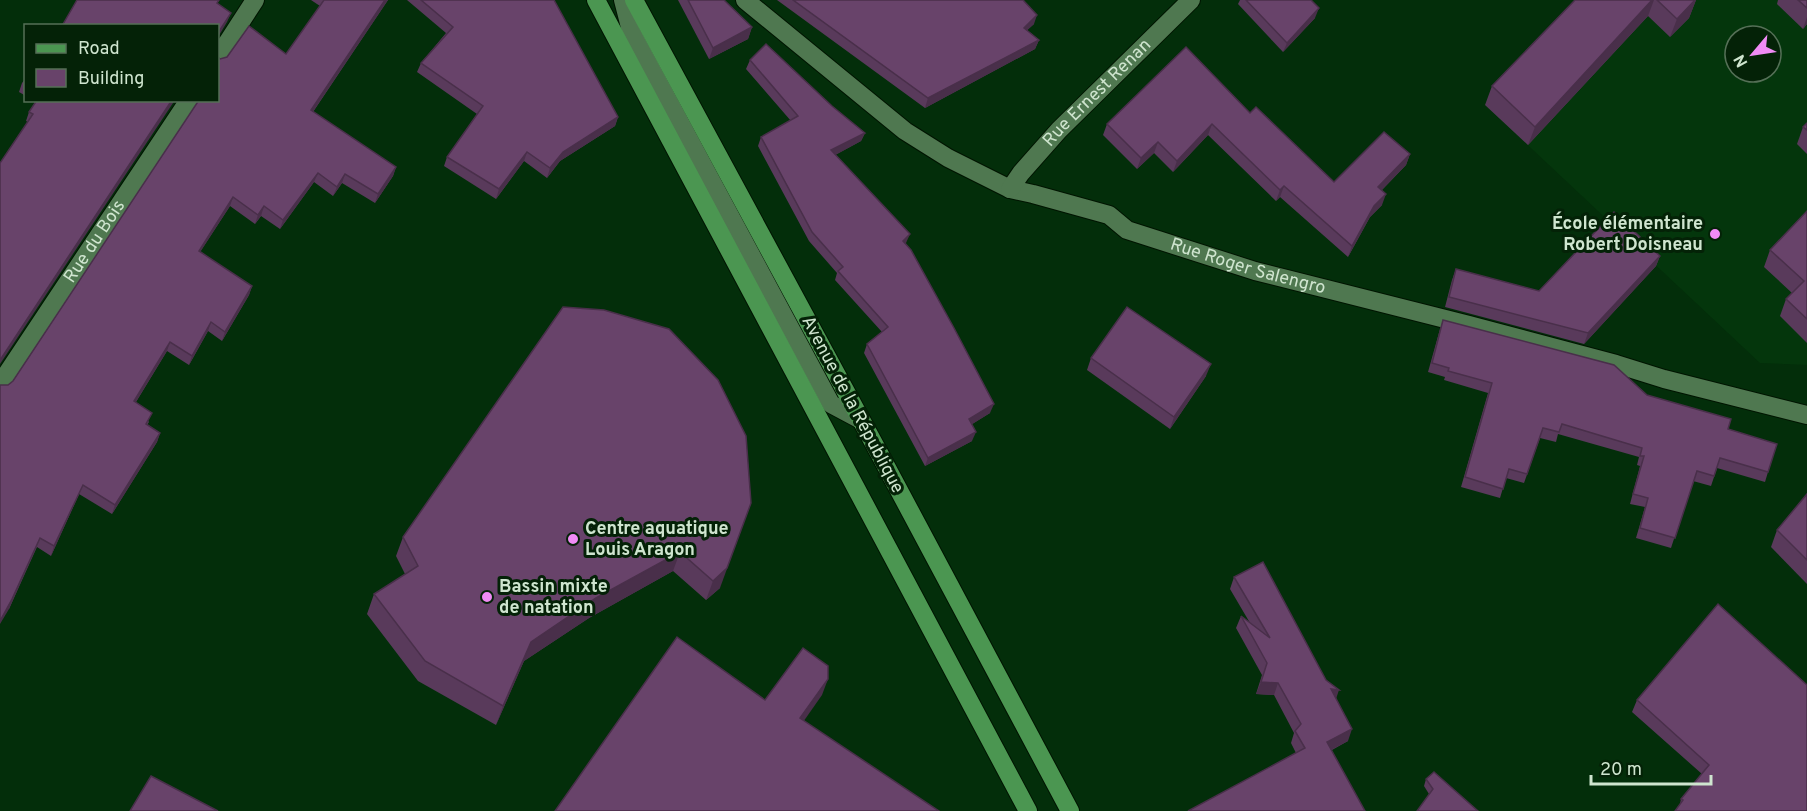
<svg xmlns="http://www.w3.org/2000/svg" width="1807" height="811" viewBox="0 0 1807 811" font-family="Overpass,sans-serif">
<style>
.built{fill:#04360c;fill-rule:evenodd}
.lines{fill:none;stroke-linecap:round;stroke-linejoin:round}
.minor-casing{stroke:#001400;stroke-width:20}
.major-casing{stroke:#001400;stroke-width:20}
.minor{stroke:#4f7850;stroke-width:18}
.major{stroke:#4b9651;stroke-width:18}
.wall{fill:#593a5b}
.shaded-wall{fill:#492f4a}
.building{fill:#68436a;stroke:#492f4a;stroke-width:1.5}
.poi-dot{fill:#f08bf5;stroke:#042207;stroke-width:2}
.labels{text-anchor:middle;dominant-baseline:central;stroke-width:6;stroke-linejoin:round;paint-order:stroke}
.street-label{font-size:18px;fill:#cfe5cf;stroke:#042207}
.poi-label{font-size:18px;font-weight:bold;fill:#cfe5cf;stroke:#042207;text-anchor:start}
</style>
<rect width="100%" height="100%" fill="#032e0a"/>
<path class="built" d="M1585 0H1807V365L1760 363 1485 105ZM1735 36H1771V72H1735Z"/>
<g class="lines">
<g class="minor-casing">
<g id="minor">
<polyline points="623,0 631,31 831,404 861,420"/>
<path id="s1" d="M745 0 905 131 948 158 1010 189 1033 194 1109 215 1127 230 1255 271 1469 325 1616 364 1664 379 1807 415"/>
<polyline points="218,57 255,0"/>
<path id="s2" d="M1010 189 1021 173 1059 130 1191 0"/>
<path id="s3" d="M0 384 189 100"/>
</g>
</g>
<g class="major-casing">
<g id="major">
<polyline points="596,0 1028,811"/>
<polyline points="634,0 878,451 1070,811"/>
</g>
</g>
<use href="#minor" class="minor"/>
<use href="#major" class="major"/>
</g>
<g class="wall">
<polygon points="311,0 388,0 313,112 396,167 393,176 375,203 342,183 333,196 314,182 280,229 261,216 255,224 230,206 200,252 252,286 249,295 222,341 208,331 189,365 167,351 136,402 149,422 147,425 160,433 157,442 112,514 79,494 51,556 37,547 9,609 8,385 13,381 218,100 220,59 286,54 320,6"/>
<polygon points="407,0 554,0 618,117 615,126 560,161 547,178 524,161 496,199 444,166 447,157 477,114 417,72 421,63 446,33"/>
<polygon points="678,0 724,0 752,27 748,39 709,59"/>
<polygon points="777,0 1023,0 1034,24 1027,30 1039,40 1035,49 925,108"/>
<polygon points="1240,0 1311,0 1315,18 1283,52 1238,4"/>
<polygon points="1575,0 1696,0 1689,18 1670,37 1648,16 1528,145 1485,105 1492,86"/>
<polygon points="1778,0 1807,0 1807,24 1803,29 1777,4"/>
<polygon points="750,60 832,106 865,133 861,141 835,155 906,244 990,413 972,424 972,441 925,466 864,353 867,344 882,332 835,280 837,273 809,241 758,146 761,137 791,121 746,69"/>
<polygon points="26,78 26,96 19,92 22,83"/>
<polygon points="32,100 175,100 28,122 26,121 29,112 35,103"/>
<polygon points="1250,113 1334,182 1410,154 1406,165 1382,190 1382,205 1370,217 1348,257 1280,197 1276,201 1208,135 1173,172 1154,153 1137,169 1103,135 1107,124"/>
<polygon points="1807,123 1807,154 1797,144 1803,127"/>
<polygon points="1807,211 1807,343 1780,316 1786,299 1792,293 1764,267 1770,250"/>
<polygon points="1660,256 1656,266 1584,344 1445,307 1452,280 1456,269 1539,291"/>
<polygon points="563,307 720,588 706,600 673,571 589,618 524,661 496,725 418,681 367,614 374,594 405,574 396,556 403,537"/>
<polygon points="1443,320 1647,395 1728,429 1768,472 1765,482 1717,468 1711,486 1693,481 1671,548 1636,538 1645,507 1630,504 1640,466 1637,465 1639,457 1558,434 1556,442 1540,438 1524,483 1506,478 1500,498 1461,487 1488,393 1444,380 1445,377 1428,372 1440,329"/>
<polygon points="1091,358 1206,376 1170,429 1087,370"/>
<polygon points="1807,494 1807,584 1771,547 1777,530"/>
<polygon points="1234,577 1336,699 1348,741 1332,750 1296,753 1291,743 1294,733 1274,695 1256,694 1262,675 1236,628 1241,616 1250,623 1230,589"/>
<polygon points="1807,685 1680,804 1681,799 1702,774 1632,712 1637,700"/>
<polygon points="1426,779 1478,811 1429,794 1424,786"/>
</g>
<g class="shaded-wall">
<polygon points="385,0 388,0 308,119 311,110"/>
<polygon points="1652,0 1654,0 1648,16 1528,145 1535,127"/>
<polygon points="1696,0 1689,18 1670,37 1677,19"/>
<polygon points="1319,8 1315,18 1283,52 1287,43"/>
<polygon points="231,13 227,22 218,37 218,33"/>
<polygon points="1037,15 1034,24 1020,37 1024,28"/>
<polygon points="1807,17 1807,24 1803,29"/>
<polygon points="752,27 748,39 709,59 713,48"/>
<polygon points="1039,40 1035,49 925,108 928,98"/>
<polygon points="172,100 175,100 0,364 0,360"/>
<polygon points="618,117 615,126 560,161 547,178 550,168 563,152"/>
<polygon points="1212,124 1208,135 1173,172 1177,161"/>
<polygon points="865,133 861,141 828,159 831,150"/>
<polygon points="1158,142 1154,153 1137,169 1141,158"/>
<polygon points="527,152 524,161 496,199 499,189"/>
<polygon points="1410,154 1406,165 1374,198 1378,187"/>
<polygon points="396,167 393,176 375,203 378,194"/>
<polygon points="318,173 314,182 280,229 283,220"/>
<polygon points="345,174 342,183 333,196 337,187"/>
<polygon points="1284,186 1280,197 1276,201 1280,190"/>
<polygon points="1386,194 1382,205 1370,217 1348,257 1352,246 1374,206"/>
<polygon points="233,197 230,206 195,260 199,251"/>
<polygon points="264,206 261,216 255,224 258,215"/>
<polygon points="910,234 906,243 900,250 903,241"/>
<polygon points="1660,256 1656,266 1584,344 1588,333"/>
<polygon points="252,286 249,295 222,341 225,332"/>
<polygon points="211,322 208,331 189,365 192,356"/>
<polygon points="170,342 167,351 131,410 134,401"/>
<polygon points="1211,364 1206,376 1170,429 1174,417"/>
<polygon points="994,404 990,413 966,428 969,419"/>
<polygon points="976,432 972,441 925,466 928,458"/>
<polygon points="160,433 157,442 112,514 115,505"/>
<polygon points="83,485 79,494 51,556 54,546"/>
<polygon points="751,503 720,588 706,600 713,581"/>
<polygon points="40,538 9,609 0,624 0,621"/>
<polygon points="680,552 673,571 589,618 524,661 496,725 503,706 531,642 596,598"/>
<polygon points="828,679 822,695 794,735 800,718"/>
<polygon points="1261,682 1278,683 1274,695 1256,694"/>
<polygon points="1331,689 1339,690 1335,702"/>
<polygon points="1352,729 1348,741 1323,754 1327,742"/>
</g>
<g class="building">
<polygon points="77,0 219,0 217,3 231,13 218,33 218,26 62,26"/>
<polygon points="324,0 385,0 311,110 396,167 378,194 345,174 337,187 318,173 283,220 264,206 258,215 233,197 199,251 252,286 225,332 211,322 192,356 170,342 134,401 152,413 146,424 160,433 115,505 83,485 54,546 40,538 12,599 0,621 0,385 8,385 13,381 199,100 218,100 218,57 220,59 227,57 249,26 286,54"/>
<polygon points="421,0 554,0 618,117 563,152 550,168 527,152 499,189 447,157 483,106 421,63 453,27"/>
<polygon points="688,0 724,0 752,27 713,48"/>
<polygon points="793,0 1023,0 1037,15 1024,28 1039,40 928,98"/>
<polygon points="1246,0 1311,0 1319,8 1287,43"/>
<polygon points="1575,0 1652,0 1535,127 1492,86"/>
<polygon points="1657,0 1695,0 1677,19"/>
<polygon points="1798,0 1807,0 1807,8"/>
<polygon points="766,44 832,106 865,133 831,150 910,234 903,241 911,250 954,328 994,404 969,419 976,432 928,458 867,344 888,327 838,271 843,267 812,232 761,137 798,116 750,60"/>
<polygon points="1186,47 1250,113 1256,107 1334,182 1384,132 1410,154 1378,187 1386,194 1374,206 1352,246 1284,186 1280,190 1212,124 1177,161 1158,142 1141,158 1107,124"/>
<polygon points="37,100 172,100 0,360 0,163 33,114 29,112"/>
<polygon points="1807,123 1807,130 1803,127"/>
<polygon points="1807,211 1807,319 1786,299 1804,281 1770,250"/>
<polygon points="1614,212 1660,256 1588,333 1449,297 1456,269 1539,291"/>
<polygon points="563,307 604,310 669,329 718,380 746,436 751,503 727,568 713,581 680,552 596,598 531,642 503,706 425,661 374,594 418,566 403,537"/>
<polygon points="1127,307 1211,364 1174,417 1091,358"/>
<polygon points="1443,320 1614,365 1647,395 1731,419 1728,429 1777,444 1768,472 1720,458 1714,476 1697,471 1675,538 1640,528 1648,498 1633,494 1644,456 1640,456 1642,448 1562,424 1559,432 1543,428 1527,474 1509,469 1503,489 1465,477 1492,383 1448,371 1449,368 1432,363"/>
<polygon points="1807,494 1807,560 1777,530"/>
<polygon points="1263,562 1326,680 1339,690 1331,689 1352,729 1327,742 1365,811 1188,811 1305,748 1295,731 1301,724 1278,683 1261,682 1267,663 1241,616 1270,638 1234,577"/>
<polygon points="1718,604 1807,685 1807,811 1675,811 1683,800 1681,799 1709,765 1637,700"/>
<polygon points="677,637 765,700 803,648 828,666 828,679 800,718 939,811 555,811"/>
<polygon points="1434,772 1478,811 1417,811 1433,789 1426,779"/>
<polygon points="151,776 218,811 130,811"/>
</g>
<g class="poi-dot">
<circle cx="1715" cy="234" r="6"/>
<circle cx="573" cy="539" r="6"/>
<circle cx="487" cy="597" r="6"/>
</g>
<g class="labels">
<g class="street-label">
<text stroke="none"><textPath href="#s2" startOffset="130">Rue Ernest Renan</textPath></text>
<text stroke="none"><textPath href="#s3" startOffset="171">Rue du Bois</textPath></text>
<text stroke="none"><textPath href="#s1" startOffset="579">Rue Roger Salengro</textPath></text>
<text transform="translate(852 405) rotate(62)">Avenue de la République</text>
</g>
<g class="poi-label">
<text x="1703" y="224" text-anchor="end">École élémentaire<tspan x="1703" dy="21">Robert Doisneau</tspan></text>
<text x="585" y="529">Centre aquatique<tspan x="585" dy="21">Louis Aragon</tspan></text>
<text x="499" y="587">Bassin mixte<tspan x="499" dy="21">de natation</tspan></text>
</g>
</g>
<rect x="24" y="24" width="195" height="78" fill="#042207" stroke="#557057" stroke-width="1.5"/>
<rect x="36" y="44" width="30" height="9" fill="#4b9651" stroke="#557057" stroke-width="1.5"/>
<text x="78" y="54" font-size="18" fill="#cfe5cf">Road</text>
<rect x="36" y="69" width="30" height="18" fill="#68436a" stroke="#557057" stroke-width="1.5"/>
<text x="78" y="84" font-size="18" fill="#cfe5cf">Building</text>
<g transform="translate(1753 54) rotate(241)"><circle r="28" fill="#042207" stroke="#557057" stroke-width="1.5"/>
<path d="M0-4.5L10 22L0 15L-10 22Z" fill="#f08bf5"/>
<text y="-9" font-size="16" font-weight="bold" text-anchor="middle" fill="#cfe5cf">N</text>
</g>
<path d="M1591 775v9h120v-9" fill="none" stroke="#cfe5cf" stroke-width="3"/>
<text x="1600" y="775" font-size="18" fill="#cfe5cf" stroke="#042207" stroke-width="4.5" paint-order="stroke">20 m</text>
</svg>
